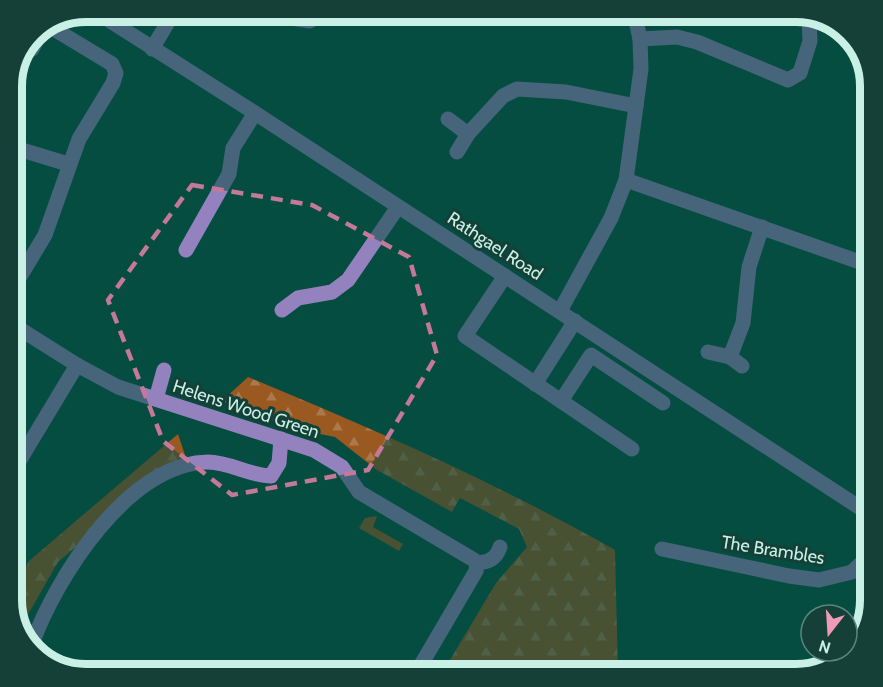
<svg xmlns="http://www.w3.org/2000/svg" width="883" height="687" viewBox="0 0 883 687" font-family="Cabin,sans-serif">
<style>
.grass{fill:#9a5921}
.forest{fill:url(#forest-firs)}
.lines{fill:none;stroke-linecap:round;stroke-linejoin:round}
.minor{stroke:#9482bf;stroke-width:15}
.marked{fill:none;stroke:#c57999;stroke-width:4.5;stroke-dasharray:12 8;stroke-linejoin:round}
.labels{text-anchor:middle;dominant-baseline:central;stroke-width:6;stroke-linejoin:round;paint-order:stroke}
.street-label{font-size:18px;fill:#c9f0e5;stroke:#144037}
.rim{fill:none;stroke:#c9f0e5;stroke-width:8}
</style>
<defs>
<pattern id="forest-firs" width="22" height="20" patternUnits="userSpaceOnUse" patternTransform="scale(1.5)"><rect width="22" height="20" fill="#9a5921"/><path d="M5 1l3.5 6h-7zM16 11l3.5 6h-7z" fill="#ab794c"/></pattern>
</defs>
<rect width="100%" height="100%" fill="#054d41"/>
<polygon class="grass" points="377,516 373,527 403,544 399,551 359,528 365,518"/>
<g class="forest">
<path d="M248 377C376 430 495 482 615 550L618 675H441L496 583 527 547 519 529 460 498 452 512 377 470 335 437 320 434 315 437 222 401Z"/>
<polygon points="178,434 185,455 58,562 22,625 12,605 12,592 29,561"/>
</g>
<g class="lines">
<g class="minor">
<polyline points="96,12 255,113 871,515"/>
<polyline points="276,12 285,17 310,21"/>
<polyline points="640,39 677,37 697,42 788,80 800,73 810,41 809,17"/>
<polyline points="32,49 43,28"/>
<polyline points="152,49 174,12"/>
<polyline points="448,119 468,134"/>
<polyline points="12,147 68,164"/>
<polyline points="457,152 468,134 503,96 517,89 566,92 636,106"/>
<polyline points="626,180 871,266"/>
<polyline points="186,250 229,174 233,148 255,113"/>
<polyline points="505,276 465,336 632,449"/>
<polyline points="12,290 45,235 79,139 113,83 116,73 112,64 49,26"/>
<polyline points="282,310 298,298 332,292 348,280 398,207"/>
<polyline points="560,311 611,218 626,180 641,69 640,39 634,12"/>
<polyline points="12,324 77,365 118,387 314,450 342,467 359,492 474,560 477,563 476,571 415,675"/>
<polyline points="708,352 730,357 742,366"/>
<polyline points="730,357 743,323 749,267 762,227"/>
<polyline points="535,384 575,321"/>
<polyline points="156,399 164,370"/>
<polyline points="561,401 591,355 663,403"/>
<polyline points="12,473 77,365"/>
<polyline points="662,549 789,576 819,580 852,572 871,554"/>
<path d="M477 563C489 562 496 559 500 547"/>
<path d="M32 644C56 578 128 463 208 462 230 462 250 476 271 476L279 463 281 439"/>
</g>
</g>
<path d="M0 0H883V687H0ZM192 185 312 205 409 257 437 355 368 470 232 495 163 441 108 300Z" fill="#054d41" fill-opacity=".55" fill-rule="evenodd"/>
<path class="marked" d="M192 185 312 205 409 257 437 355 368 470 232 495 163 441 108 300Z"/>
<g class="labels">
<g class="street-label">
<text transform="translate(495 246) rotate(33)">Rathgael Road</text>
<text transform="translate(246 409) rotate(18)">Helens Wood Green</text>
<text transform="translate(773 550) rotate(9)">The Brambles</text>
</g>
</g>
<path d="M0 0H883V687H0ZM86 22H796A64 64 0 0 1 860 86V600A64 64 0 0 1 796 664H86A64 64 0 0 1 22 600V86A64 64 0 0 1 86 22Z" fill="#144037" fill-rule="evenodd"/>
<path class="rim" d="M86 22H796A64 64 0 0 1 860 86V600A64 64 0 0 1 796 664H86A64 64 0 0 1 22 600V86A64 64 0 0 1 86 22Z"/>
<g transform="translate(829 633) rotate(197)"><circle r="28" fill="#144037" stroke="#5c867d" stroke-width="1.5"/>
<path d="M0-4.5L10 22L0 15L-10 22Z" fill="#ef9ab8"/>
<text y="-9" font-size="16" font-weight="bold" text-anchor="middle" fill="#c9f0e5">N</text>
</g>
</svg>
